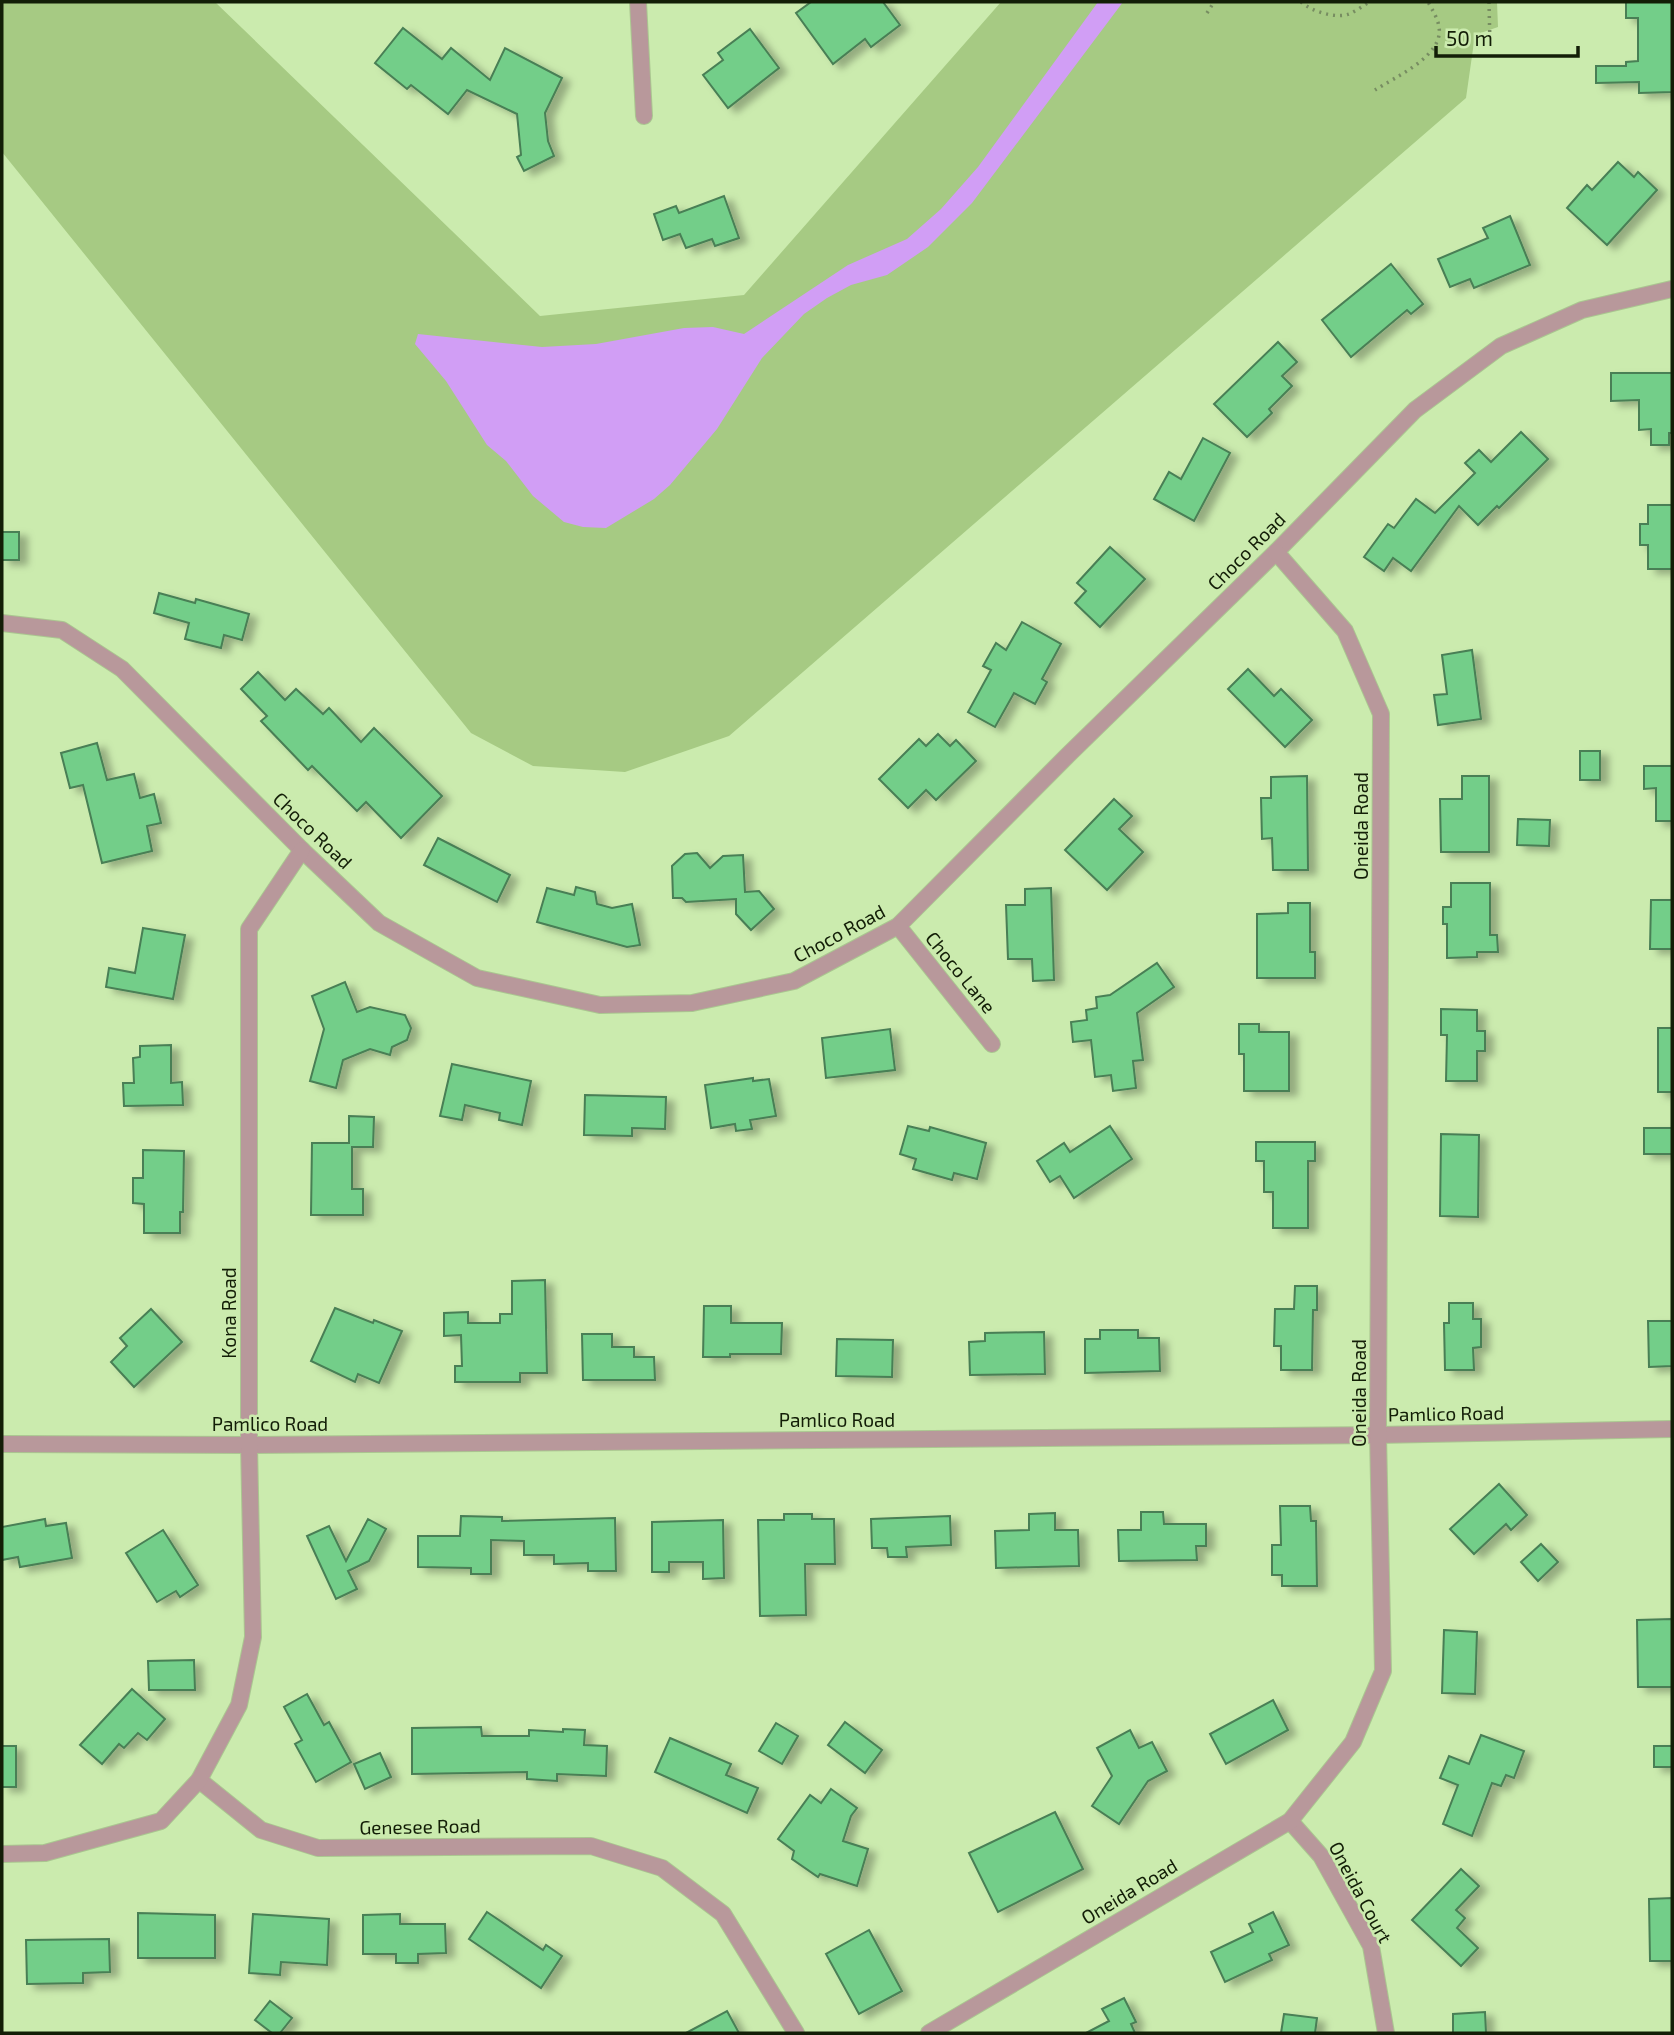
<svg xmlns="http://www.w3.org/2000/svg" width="1674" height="2035" viewBox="0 0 1674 2035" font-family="'Exo 2',sans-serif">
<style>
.green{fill:#a6ca83}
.water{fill:#d19ef5}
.building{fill:#73ce89;stroke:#487f55;stroke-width:2;filter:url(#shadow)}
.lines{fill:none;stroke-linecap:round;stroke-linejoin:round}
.minor-casing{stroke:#aac690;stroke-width:18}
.path{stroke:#778d61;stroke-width:3.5;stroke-dasharray:2 5;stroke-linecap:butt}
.minor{stroke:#b8989b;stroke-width:16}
.labels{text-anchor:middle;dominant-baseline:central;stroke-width:5;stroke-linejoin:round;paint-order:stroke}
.street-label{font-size:19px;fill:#131e07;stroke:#cbebae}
</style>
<defs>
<filter id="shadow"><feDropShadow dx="8" dy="4.5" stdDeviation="3.5" flood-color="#0004"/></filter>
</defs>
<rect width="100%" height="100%" fill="#cbebae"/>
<polygon class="green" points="2,2 215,2 540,316 744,295 1001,2 1497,2 1498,27 1475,35 1466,98 729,736 625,772 533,766 471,733 2,152"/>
<polygon class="water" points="1098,2 1123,2 972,203 928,247 887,275 851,285 827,298 804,314 762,358 717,429 670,485 654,499 606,528 583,527 564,522 533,496 506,461 487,445 446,381 415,344 418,334 542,347 596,344 684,328 713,327 744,334 848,265 907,239 941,209 978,167"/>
<g class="building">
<polygon points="811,2 883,2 900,25 871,47 865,39 833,64 796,13"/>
<polygon points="1626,2 1672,2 1672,92 1639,93 1639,82 1596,83 1596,66 1626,66 1626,62 1638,61 1638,18 1626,18"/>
<polygon points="403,28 442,59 451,48 490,80 505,48 562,78 545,113 548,141 554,156 524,171 517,157 521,155 517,114 467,90 448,114 411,85 407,89 375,63"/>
<polygon points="750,29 779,68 728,108 703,75 723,60 718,53"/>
<polygon points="1618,162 1634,177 1638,172 1657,190 1607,245 1567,208 1587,185 1592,190"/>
<polygon points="724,196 739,238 715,246 712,239 686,248 680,234 663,240 654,214 676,206 679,213"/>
<polygon points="1510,216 1530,265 1474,288 1470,279 1450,287 1438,259 1488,238 1483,228"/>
<polygon points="1391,264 1423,304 1411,314 1407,310 1351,357 1322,320"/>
<polygon points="1278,342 1297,362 1282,376 1292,386 1269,409 1272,413 1247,437 1214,404"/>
<polygon points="1611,373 1672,373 1672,433 1669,433 1669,445 1651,445 1651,429 1639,430 1639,400 1611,401"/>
<polygon points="1521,432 1548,459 1499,508 1497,506 1478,525 1459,506 1411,571 1393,558 1384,571 1364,557 1388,524 1394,528 1416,499 1435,513 1475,473 1465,463 1479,450 1491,462"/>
<polygon points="1203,438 1230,453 1194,521 1154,499 1169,472 1181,479"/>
<polygon points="1648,505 1672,505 1672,569 1648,569 1648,545 1640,545 1640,524 1648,524"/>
<rect x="2" y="532" width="17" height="28"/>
<polygon points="1110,547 1145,579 1100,627 1075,603 1086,591 1077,583"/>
<polygon points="159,593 195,603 196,599 249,614 242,640 224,635 221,648 185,639 189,623 154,613"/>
<polygon points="1022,622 1061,644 1042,679 1047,682 1035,704 1014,693 995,727 968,712 991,670 983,666 996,643 1006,650"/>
<polygon points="1472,650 1481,719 1438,725 1434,695 1447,694 1442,655"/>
<polygon points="1248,669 1274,696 1281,689 1312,720 1285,747 1228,689"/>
<polygon points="258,672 285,700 296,689 323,714 329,708 361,742 374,728 442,796 401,838 366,802 357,811 312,766 308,770 261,721 267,716 241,689"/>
<polygon points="938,734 950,746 956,740 976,761 936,800 926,790 908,808 879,779 919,739 926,746"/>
<polygon points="97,743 107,780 134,774 140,798 154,794 161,823 147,826 152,851 102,863 83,785 70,788 61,753"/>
<rect x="1580" y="751" width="20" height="29"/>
<polygon points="1644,766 1672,766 1672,821 1656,821 1656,788 1644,789"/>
<polygon points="1307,776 1308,870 1273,870 1272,838 1262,839 1261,798 1271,798 1271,777"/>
<polygon points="1462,776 1489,776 1489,852 1441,852 1440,799 1462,799"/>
<polygon points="1114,799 1132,816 1119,829 1143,852 1107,890 1065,850"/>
<polygon points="1518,819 1550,820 1549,846 1517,845"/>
<polygon points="438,838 510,875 497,902 424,865"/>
<polygon points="697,853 710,868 723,856 743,855 745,892 759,891 774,909 751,930 736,914 736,899 686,902 682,898 673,898 672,866 685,854"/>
<polygon points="1451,883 1490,883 1490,935 1497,935 1498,952 1477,952 1477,957 1447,958 1447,924 1443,924 1443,907 1451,907"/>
<polygon points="576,887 595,892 597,904 612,908 632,904 640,945 627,947 537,922 547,888 574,895"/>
<polygon points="1051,888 1054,980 1033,981 1032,959 1008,959 1006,905 1025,905 1025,889"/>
<polygon points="1651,900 1672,900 1672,949 1650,949"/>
<polygon points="1288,903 1310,903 1310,952 1315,952 1315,978 1257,978 1257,914 1288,913"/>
<polygon points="143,928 185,935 173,999 106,987 109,968 135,973"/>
<polygon points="1157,963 1174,987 1137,1013 1143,1060 1133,1061 1136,1088 1113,1091 1111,1075 1095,1077 1091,1040 1073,1042 1071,1022 1087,1020 1086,1010 1097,1008 1096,997 1110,995"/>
<polygon points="345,982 357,1012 370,1007 405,1015 411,1028 407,1040 392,1047 390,1055 370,1049 343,1060 336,1088 310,1081 324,1029 312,996"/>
<polygon points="1441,1009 1477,1010 1477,1031 1485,1031 1485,1051 1477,1051 1477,1081 1446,1081 1447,1035 1441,1035"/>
<polygon points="1239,1024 1259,1024 1259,1032 1289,1032 1289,1091 1244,1091 1244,1054 1239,1054"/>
<rect x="1658" y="1028" width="14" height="64"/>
<polygon points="890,1029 895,1070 826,1078 822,1038"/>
<polygon points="171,1045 171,1083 182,1082 183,1105 124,1106 123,1083 134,1083 133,1058 140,1057 140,1046"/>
<polygon points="452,1064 531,1081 522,1125 499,1120 500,1113 465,1105 462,1120 440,1116"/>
<polygon points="753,1078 753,1081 769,1079 776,1116 750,1120 752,1129 736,1131 735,1124 711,1128 705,1085"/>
<polygon points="585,1095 666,1097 665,1129 632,1128 632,1136 584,1135"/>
<polygon points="349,1116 374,1117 373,1147 352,1147 352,1189 363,1189 363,1215 311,1215 312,1143 349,1143"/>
<polygon points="908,1126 929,1131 930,1127 986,1143 977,1179 954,1173 952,1180 913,1169 916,1159 900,1154"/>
<polygon points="1110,1126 1132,1159 1074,1198 1060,1176 1050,1182 1037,1161 1064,1143 1070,1152"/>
<rect x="1644" y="1128" width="28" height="26"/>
<polygon points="1441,1134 1479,1135 1478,1217 1440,1216"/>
<polygon points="1256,1142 1315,1142 1315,1161 1308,1161 1308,1228 1273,1228 1273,1192 1264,1192 1264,1161 1256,1161"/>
<polygon points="143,1150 184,1151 183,1212 180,1212 180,1233 144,1233 144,1204 133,1203 133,1178 143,1178"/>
<polygon points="545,1280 547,1373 520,1373 520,1382 455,1382 455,1366 462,1366 461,1335 444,1336 444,1313 468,1312 468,1323 500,1323 500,1314 512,1314 512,1281"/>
<polygon points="1295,1286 1317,1286 1317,1310 1313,1310 1312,1370 1281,1370 1281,1346 1274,1346 1275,1309 1294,1309"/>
<polygon points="1449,1303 1473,1303 1473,1319 1481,1319 1481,1347 1473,1348 1474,1370 1445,1370 1444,1323 1449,1323"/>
<polygon points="704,1306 731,1306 731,1323 782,1323 781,1354 730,1354 730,1357 703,1357"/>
<polygon points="335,1308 373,1323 374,1320 402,1331 379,1383 358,1374 355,1382 311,1361"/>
<polygon points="151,1309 182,1342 134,1387 111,1362 127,1346 120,1338"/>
<polygon points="1648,1321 1672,1321 1672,1366 1649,1367"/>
<polygon points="1100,1330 1138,1330 1138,1338 1159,1338 1160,1371 1085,1373 1085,1339 1100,1339"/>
<polygon points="1044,1332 1045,1374 970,1375 969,1342 985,1341 985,1333"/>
<polygon points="582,1334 612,1334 612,1347 634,1347 634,1357 654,1357 655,1380 583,1380"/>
<polygon points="837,1339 893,1340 892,1377 836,1376"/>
<polygon points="1499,1484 1527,1515 1511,1530 1506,1524 1474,1554 1450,1529"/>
<polygon points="1280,1506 1310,1506 1311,1521 1316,1521 1317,1586 1282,1586 1282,1575 1272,1575 1272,1545 1281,1545"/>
<polygon points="1141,1512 1163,1512 1164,1524 1206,1524 1206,1546 1196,1546 1197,1560 1119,1561 1118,1530 1141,1530"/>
<polygon points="1055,1513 1055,1530 1078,1530 1079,1566 996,1568 995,1531 1029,1530 1029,1514"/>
<polygon points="784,1514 812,1514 812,1519 834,1519 835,1564 805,1564 806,1615 760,1616 758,1520 784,1520"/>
<polygon points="461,1516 502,1517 502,1521 615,1518 616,1571 588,1571 588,1563 554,1564 554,1555 524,1555 524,1541 491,1540 491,1574 471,1574 471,1568 418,1567 418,1536 460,1536"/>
<polygon points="950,1516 951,1545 906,1547 907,1557 888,1557 887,1548 872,1548 871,1519"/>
<polygon points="45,1519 46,1526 66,1523 72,1558 20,1567 18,1557 2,1560 2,1527"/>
<polygon points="368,1519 386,1529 369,1561 348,1571 357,1589 336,1599 307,1536 329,1526 346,1561"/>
<polygon points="723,1520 724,1578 703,1579 703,1562 669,1562 669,1572 652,1572 652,1522"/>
<polygon points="163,1530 198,1585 180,1597 176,1591 157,1602 126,1553"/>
<polygon points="1541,1544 1558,1562 1538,1581 1521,1562"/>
<polygon points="1672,1619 1672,1687 1638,1687 1637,1620"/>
<polygon points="1444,1630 1477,1632 1475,1694 1442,1693"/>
<polygon points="194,1660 195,1690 149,1690 148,1661"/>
<polygon points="132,1689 165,1719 147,1740 138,1733 124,1748 119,1744 102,1764 80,1745"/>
<polygon points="307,1694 324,1725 329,1722 351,1762 316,1782 295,1744 302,1740 284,1707"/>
<polygon points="1273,1700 1288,1730 1226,1764 1210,1734"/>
<polygon points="845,1722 882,1750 865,1773 828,1745"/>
<polygon points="776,1723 798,1736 782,1764 759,1751"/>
<polygon points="481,1727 482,1736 529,1736 529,1730 563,1732 563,1729 585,1730 584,1745 607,1746 606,1776 557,1774 557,1781 527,1779 527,1772 412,1774 412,1728"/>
<polygon points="1130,1730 1139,1748 1152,1742 1167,1771 1148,1781 1119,1824 1092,1806 1112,1776 1097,1748"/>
<polygon points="1481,1735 1524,1751 1514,1778 1506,1775 1501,1786 1492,1783 1472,1836 1443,1824 1458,1785 1440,1778 1449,1756 1469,1764"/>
<polygon points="670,1738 731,1764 726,1775 758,1788 747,1813 655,1772"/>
<rect x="2" y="1746" width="14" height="41"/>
<rect x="1654" y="1746" width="18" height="21"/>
<polygon points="380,1753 391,1777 365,1789 354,1764"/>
<polygon points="831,1789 857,1808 851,1816 843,1841 868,1849 857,1886 820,1874 818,1877 792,1859 794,1851 778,1839 810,1795 821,1803"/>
<polygon points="1055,1812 1083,1869 998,1912 969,1853"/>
<polygon points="1461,1869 1479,1886 1456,1910 1465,1918 1457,1928 1478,1948 1461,1966 1412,1920"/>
<polygon points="1672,1898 1672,1961 1650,1961 1649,1899"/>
<polygon points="487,1912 543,1950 546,1945 562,1956 541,1988 469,1939"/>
<polygon points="1273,1912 1289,1945 1269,1954 1272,1960 1225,1982 1211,1952 1253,1932 1249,1924"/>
<polygon points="138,1913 215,1915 215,1958 138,1958"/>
<polygon points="253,1914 329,1919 327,1965 281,1962 280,1975 249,1973"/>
<polygon points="400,1914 400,1924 445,1924 446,1953 418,1954 418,1963 396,1963 396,1954 363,1954 363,1915"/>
<polygon points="869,1930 902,1991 859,2014 826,1954"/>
<polygon points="109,1939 110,1972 83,1973 83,1983 27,1984 26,1940"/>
<polygon points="1124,1998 1136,2022 1131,2024 1135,2033 1086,2033 1109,2021 1102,2009"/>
<polygon points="270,2001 292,2018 280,2033 272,2033 255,2020"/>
<polygon points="727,2011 739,2033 686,2033"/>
<polygon points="1485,2012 1486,2033 1453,2033 1453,2014"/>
<polygon points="1284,2014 1317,2018 1315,2033 1281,2033"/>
</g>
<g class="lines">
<g class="minor-casing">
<g id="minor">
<polyline points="638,2 644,116"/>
<polyline points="2,623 62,630 122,669 302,850 379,923 477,978 600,1005 692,1003 794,981 898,926 1068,755 1276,552 1415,410 1501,346 1582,310 1672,289"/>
<polyline points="898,926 992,1044"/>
<polyline points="2,1444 249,1445 1378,1435 1672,1429"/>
<polyline points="199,1780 261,1830 318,1848 591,1846 662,1868 723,1914 796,2033"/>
<polyline points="1290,1821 1321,1856 1371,1946 1386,2033"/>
<polyline points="2,1854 45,1853 161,1821 199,1780 239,1705 253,1637 249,1445 249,929 302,850"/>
<polyline points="929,2033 1290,1821 1353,1742 1383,1671 1378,1435 1381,714 1345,631 1276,552"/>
</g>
</g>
<g class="path">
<path d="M1301 2C1311 11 1335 19 1349 14 1356 11 1363 6 1369 2"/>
<polyline points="1489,2 1490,46"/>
<polyline points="1207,13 1214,2"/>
<path d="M1375 90C1395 77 1444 56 1439 27 1438 19 1432 9 1428 2"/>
</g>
<use href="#minor" class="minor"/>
</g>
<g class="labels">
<g class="street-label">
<text transform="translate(1246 551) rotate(-45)">Choco Road</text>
<text transform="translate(1360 826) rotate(-90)">Oneida Road</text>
<text transform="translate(313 830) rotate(44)">Choco Road</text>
<text transform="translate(839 933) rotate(-28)">Choco Road</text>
<text transform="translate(961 972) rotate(51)">Choco Lane</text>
<text transform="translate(228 1313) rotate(-90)">Kona Road</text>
<text transform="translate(1358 1393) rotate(-90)">Oneida Road</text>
<text transform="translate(1446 1413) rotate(-1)">Pamlico Road</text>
<text x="837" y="1419">Pamlico Road</text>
<text x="270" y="1423">Pamlico Road</text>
<text transform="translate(420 1826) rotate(-1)">Genesee Road</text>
<text transform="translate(1129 1891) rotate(-31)">Oneida Road</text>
<text transform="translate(1361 1892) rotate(62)">Oneida Court</text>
</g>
</g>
<rect width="1674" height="2035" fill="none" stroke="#131e07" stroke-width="7"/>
<path d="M1436 46v10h142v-10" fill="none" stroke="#131e07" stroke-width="3.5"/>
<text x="1446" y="46" font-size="21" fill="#131e07" stroke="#cbebae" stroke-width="5" paint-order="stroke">50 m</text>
</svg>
